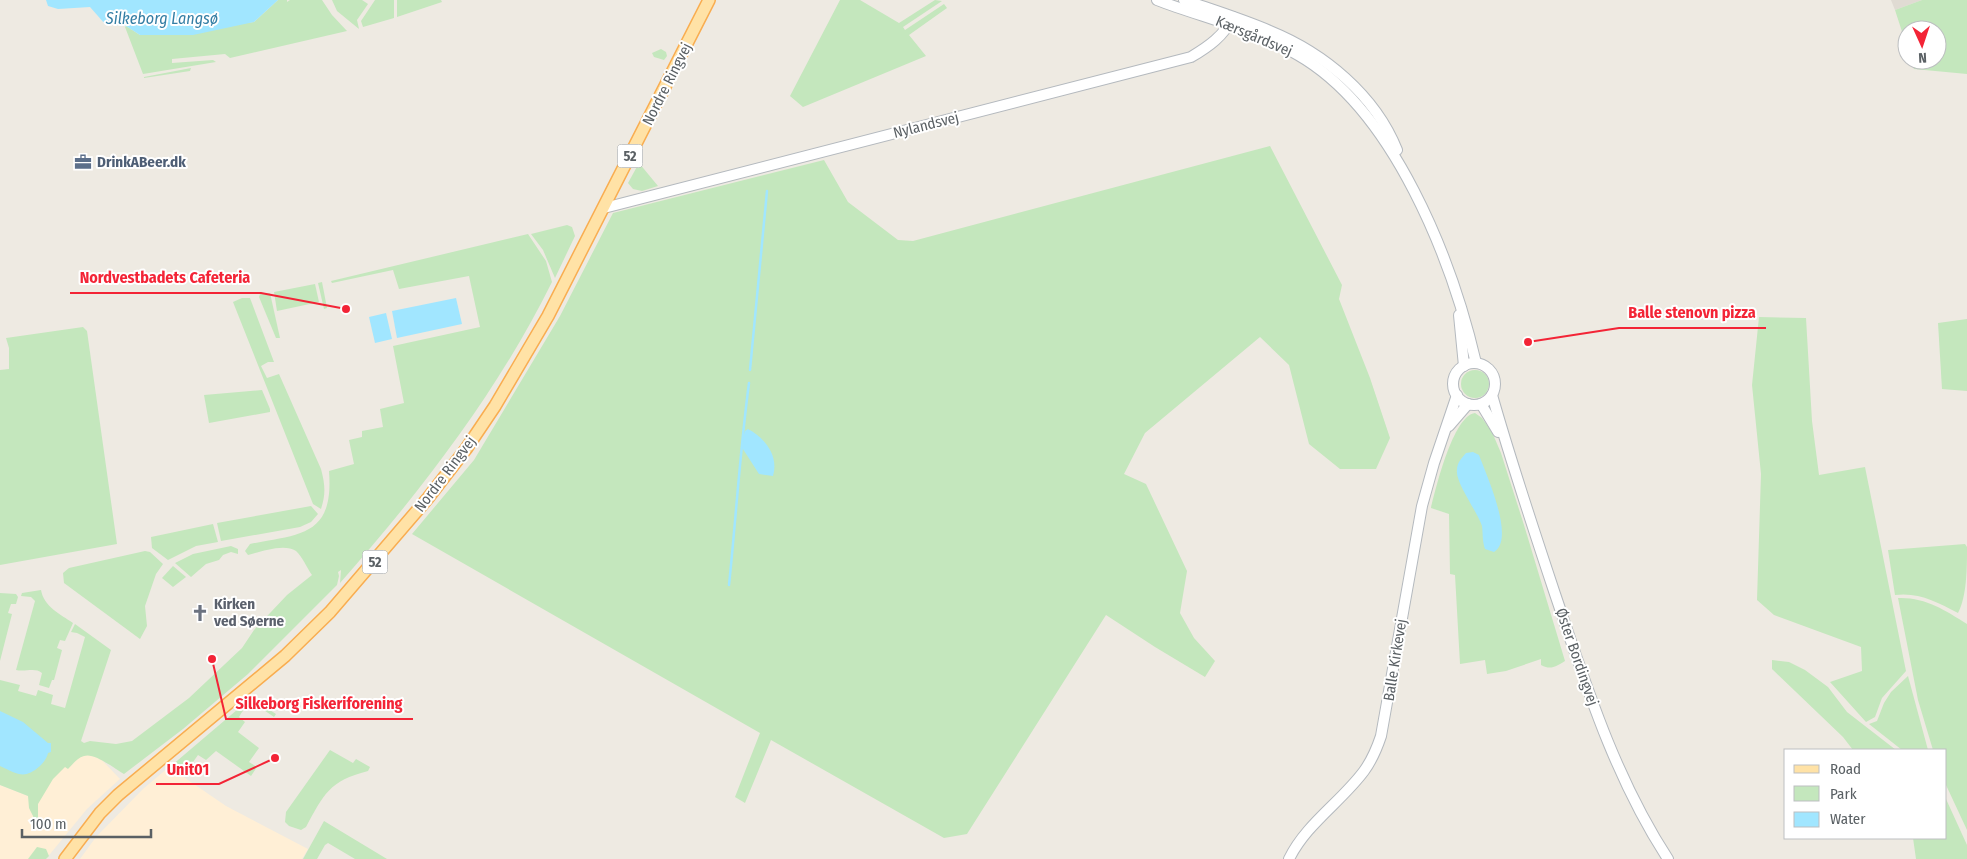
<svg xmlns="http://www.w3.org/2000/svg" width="1967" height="859" viewBox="0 0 1967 859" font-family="'Fira Sans Condensed',sans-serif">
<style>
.commercial{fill:#ffefd6}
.education{fill:#e0dbd3}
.green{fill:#c4e7bd}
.water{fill:#a1e6ff}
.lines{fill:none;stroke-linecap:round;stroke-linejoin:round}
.stream{stroke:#a1e6ff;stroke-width:2.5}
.secondary-casing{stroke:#b4b9be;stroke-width:12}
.primary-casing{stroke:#f9ad50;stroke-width:14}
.secondary{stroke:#fff;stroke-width:10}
.primary{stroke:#ffe2a6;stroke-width:11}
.labels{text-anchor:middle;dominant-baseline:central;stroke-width:4;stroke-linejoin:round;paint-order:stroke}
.shield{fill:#fff;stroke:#8c9092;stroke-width:1}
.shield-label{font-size:14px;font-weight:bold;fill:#5a6064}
.street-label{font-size:15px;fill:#5a6064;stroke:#fff}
.service-label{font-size:15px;font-weight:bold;fill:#4e5e75;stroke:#fff;text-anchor:start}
.worship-label{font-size:15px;font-weight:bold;fill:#5b616d;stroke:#fff;text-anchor:start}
.water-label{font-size:16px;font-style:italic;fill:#347ea4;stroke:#fff}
.leader{fill:none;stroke:#f32436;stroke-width:2}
.callout-dot{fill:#f32436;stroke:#fff;stroke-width:2}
.callout-label{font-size:16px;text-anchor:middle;font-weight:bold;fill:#f32436;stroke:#fff;stroke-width:4;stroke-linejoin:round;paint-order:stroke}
</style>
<rect width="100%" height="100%" fill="#eeeae2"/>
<g class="commercial">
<polygon points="87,751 101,759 120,779 87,809 46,859 0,859 0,785 28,796 49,778"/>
<polygon points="169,767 226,806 308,849 302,859 80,859 96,837 143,789"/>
</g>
<polygon class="education" points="1891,0 1922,0 1895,10"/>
<g class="green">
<polygon points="278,0 287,0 287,2 290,0 322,0 332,15 347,31 230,58 225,54 172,59 172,63 213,60 216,62 143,74 125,27 126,26 140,35 254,22"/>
<polygon points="332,0 362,0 368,4 357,20 359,29 337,11"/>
<polygon points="375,0 394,0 394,18 363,27 361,21"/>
<polygon points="397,0 441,0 442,2 397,17"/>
<polygon points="840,0 860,0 899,23 935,0 942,1 903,27 905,30 944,4 947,8 909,35 926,56 803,107 790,96"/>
<polygon points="1922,0 1967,0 1967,74 1914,69 1911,60 1937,60 1937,30 1907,30 1907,47 1895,10"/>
<polygon points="661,49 666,52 667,56 664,60 654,57 652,53"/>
<polygon points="191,68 190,71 144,78 144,77"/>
<polygon points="1270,146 1342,285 1339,299 1370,378 1390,438 1376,469 1340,469 1309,444 1289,365 1260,337 1145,433 1124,474 1146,484 1187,571 1180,613 1194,638 1215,661 1205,677 1155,647 1106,615 967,834 944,838 771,740 745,803 735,797 760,733 412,534 474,460 560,316 613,213 824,160 848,202 898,240 913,241"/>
<polygon points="639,163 658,186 642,191 633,189 628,183"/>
<polygon points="567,225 572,227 575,236 555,278 543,250 531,234"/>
<path d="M528 234 546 261 552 282C497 393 421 491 340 583L341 570 338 572 339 576 337 585 248 674 183 729 124 774C115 769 94 752 84 756 77 758 73 764 68 769L65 767 53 779 38 804V819L35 820 29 808 28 796 0 785V680L20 685 18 691 36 696 38 690 53 695 51 704 65 708 85 637 77 633 71 632 75 624 111 650 81 741 84 743 90 741 116 744 132 741 189 698 242 648 254 630 287 595 312 575C307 568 302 556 296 551 284 543 260 552 248 555L245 551 250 544C301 534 334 536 329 471L354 464 349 440 362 437V431L383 427 380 409 404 403 393 346 480 327 469 276 399 289 393 270 332 283 331 281Z"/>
<polygon points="322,282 327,308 324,309 318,283"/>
<polygon points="315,284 319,302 277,311 274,292"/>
<polygon points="270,293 280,338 276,338 259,297 260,294"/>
<path d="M242 298H250L274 362H268L261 366 267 378 279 374 321 469C325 484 326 494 321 509L313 504 233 302Z"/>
<polygon points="1759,317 1806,318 1812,421 1819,475 1865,467 1906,671 1882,698 1875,717 1866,722 1830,682 1862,671 1861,647 1774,615 1757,600 1761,474 1752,385"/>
<polygon points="1967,319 1967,391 1942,389 1938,323"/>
<polygon points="83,327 87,331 117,544 0,565 0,370 9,369 9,348 6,338"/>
<circle cx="1475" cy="384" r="14"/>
<polygon points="262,390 270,409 270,412 209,423 204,395"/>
<path d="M1475 413 1482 418 1492 432 1501 453 1524 525 1565 661C1555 667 1551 670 1541 665V659L1506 671 1487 674 1485 660 1460 664 1455 575 1450 574 1449 514 1431 508C1436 488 1453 416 1475 413Z"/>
<polygon points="311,506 318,514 311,522 300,527 221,541 217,523"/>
<polygon points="213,524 218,542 196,546 168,560 152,548 151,537"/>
<path d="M1965 544 1967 547C1967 568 1967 596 1958 613 1937 602 1919 592 1895 595L1888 550Z"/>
<polygon points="231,546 238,549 238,554 231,552 223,555 219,560 206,564 191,577 175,563 193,554"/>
<polygon points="145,551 150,552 163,564 156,574 145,606 147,626 140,639 64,583 63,573 69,568"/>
<polygon points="173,566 186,577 173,587 162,578"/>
<path d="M41 590C44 607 60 614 73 623L65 641 60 640 57 648 62 650 54 680H52L49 688 39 685 42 673C35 667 26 672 16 670L35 601 31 597 21 596 22 593Z"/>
<polygon points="0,593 16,594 18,597 16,604 11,604 8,613 12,614 0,661"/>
<path d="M1898 598C1925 597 1945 610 1967 624V830L1946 785V750H1933L1918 700Z"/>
<polygon points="1772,660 1789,662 1805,670 1828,687 1847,712 1896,750 1853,750 1843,737 1772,669"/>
<polygon points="1908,676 1928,750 1902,750 1869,724 1877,721 1884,703 1891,692"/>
<polygon points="251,698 276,714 274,717 252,702 242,712 239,717 245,722 238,732 259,748 249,762 257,767 251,776 216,751 206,760 198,755 183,776 171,766"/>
<path d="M330 750 353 763 356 759 370 767 368 771C329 781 324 794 306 827L301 830 289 826 285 822 286 812Z"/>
<polygon points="1946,799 1967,845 1967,859 1916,859 1913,838 1946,838"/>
<polygon points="324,821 387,859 355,859 328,843 325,845 317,859 303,859"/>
<polygon points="37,847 46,849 49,856 46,859 28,859"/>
</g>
<g class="water">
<polygon points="46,0 278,0 254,22 193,35 140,35 126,26 105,24 90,7 58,9 48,6"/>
<polygon points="456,298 462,324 397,338 392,311"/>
<polygon points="386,313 392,339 375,343 369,317"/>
<path d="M748 429C765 438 779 456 773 476L759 474 741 446 745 431Z"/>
<path d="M1473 452 1479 455C1486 474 1516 539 1494 552L1485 549C1482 540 1483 533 1482 526 1477 511 1455 482 1457 470 1457 462 1462 458 1466 453Z"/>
<path d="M0 711 23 722 48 743H51V752L48 753C47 758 44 762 40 766 24 780 18 774 0 766Z"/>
</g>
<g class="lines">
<g class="stream">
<polyline points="750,370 767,191"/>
<path d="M729 585C736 518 740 450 749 383"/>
</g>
<g class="secondary-casing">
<g id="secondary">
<path d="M1157 0C1204 18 1254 29 1298 55 1394 110 1452 260 1476 363"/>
<path d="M1184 0C1213 10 1242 19 1270 31 1324 53 1375 95 1397 150"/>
<path d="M604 208 1191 57C1208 47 1224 36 1233 17"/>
<polyline points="1459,315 1464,366"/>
<circle cx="1474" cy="384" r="21"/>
<path d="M1492 395C1511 462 1533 528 1555 594 1586 685 1615 778 1668 859"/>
<polyline points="1481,404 1498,432"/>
<polyline points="1449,426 1468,404"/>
<path d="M1289 859C1306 824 1341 802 1364 771 1372 760 1377 748 1381 736L1422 506 1434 463 1457 395"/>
</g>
</g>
<g class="primary-casing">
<polyline id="primary" points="65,859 100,813 118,795 285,656 330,612 428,498 466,449 495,406 548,316 709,0"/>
</g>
<use href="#secondary" class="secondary"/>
<use href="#primary" class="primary"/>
</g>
<defs>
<g id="office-bare" transform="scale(1.35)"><path d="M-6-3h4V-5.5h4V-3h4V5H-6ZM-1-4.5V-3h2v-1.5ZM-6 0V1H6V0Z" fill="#5c6f8a" stroke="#fff" stroke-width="2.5" paint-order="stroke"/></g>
<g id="church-bare" transform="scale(1.35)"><path d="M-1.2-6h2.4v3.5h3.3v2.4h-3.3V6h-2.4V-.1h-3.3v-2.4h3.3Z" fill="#6b7280" stroke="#fff" stroke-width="2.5" paint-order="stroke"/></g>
</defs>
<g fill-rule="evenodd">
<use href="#office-bare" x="83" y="162"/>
<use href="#church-bare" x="200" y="613"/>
</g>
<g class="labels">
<g class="shield">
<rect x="617.5" y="144.5" width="25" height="23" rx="4"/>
<rect x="362.5" y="550.5" width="25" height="23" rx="4"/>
</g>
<g class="shield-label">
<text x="630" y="156">52</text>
<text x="375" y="562">52</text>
</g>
<g class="street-label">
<text transform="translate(1254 36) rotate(23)">Kærsgårdsvej</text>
<text transform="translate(667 84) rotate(-63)">Nordre Ringvej</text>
<text transform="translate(926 125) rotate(-14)">Nylandsvej</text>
<text transform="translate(445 474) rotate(-53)">Nordre Ringvej</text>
<text transform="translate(1577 657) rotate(71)">Øster Bordingvej</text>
<text transform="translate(1395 660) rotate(-81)">Balle Kirkevej</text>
</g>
<g class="service-label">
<text x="97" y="162">DrinkABeer.dk</text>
</g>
<g class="worship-label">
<text x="214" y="604">Kirken<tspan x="214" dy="17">ved Søerne</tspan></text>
</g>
<g class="water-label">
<text x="162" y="18">Silkeborg Langsø</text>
</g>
</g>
<path class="leader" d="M346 309L261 293H70M1528 342L1619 328H1766M212 659L226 719H413M275 758L219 784H156"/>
<g class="callout-dot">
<circle cx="346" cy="309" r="5"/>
<circle cx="1528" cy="342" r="5"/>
<circle cx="212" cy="659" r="5"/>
<circle cx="275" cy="758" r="5"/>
</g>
<g class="callout-label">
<text x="165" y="283">Nordvestbadets Cafeteria</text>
<text x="1692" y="318">Balle stenovn pizza</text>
<text x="319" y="709">Silkeborg Fiskeriforening</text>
<text x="188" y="775">Unit01</text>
</g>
<rect x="1784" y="749" width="162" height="90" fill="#ffffff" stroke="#bdbfc1"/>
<rect x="1794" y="765" width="25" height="8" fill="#ffe2a6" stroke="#bdbfc1"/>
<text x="1830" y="774" font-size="15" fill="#5a6064">Road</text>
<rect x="1794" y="786" width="25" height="15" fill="#c4e7bd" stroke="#bdbfc1"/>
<text x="1830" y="799" font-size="15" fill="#5a6064">Park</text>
<rect x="1794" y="812" width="25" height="15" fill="#a1e6ff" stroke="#bdbfc1"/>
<text x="1830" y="824" font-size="15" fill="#5a6064">Water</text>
<g transform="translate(1922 45) rotate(177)"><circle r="24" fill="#ffffff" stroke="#bdbfc1"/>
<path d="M0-4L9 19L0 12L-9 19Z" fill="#f32436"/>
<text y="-8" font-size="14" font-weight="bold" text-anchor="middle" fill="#5a6064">N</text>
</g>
<path d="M22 829v8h129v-8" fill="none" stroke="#5a6064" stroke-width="2.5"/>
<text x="30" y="829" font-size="15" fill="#5a6064" stroke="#ffffff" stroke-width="4" paint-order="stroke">100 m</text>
</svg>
